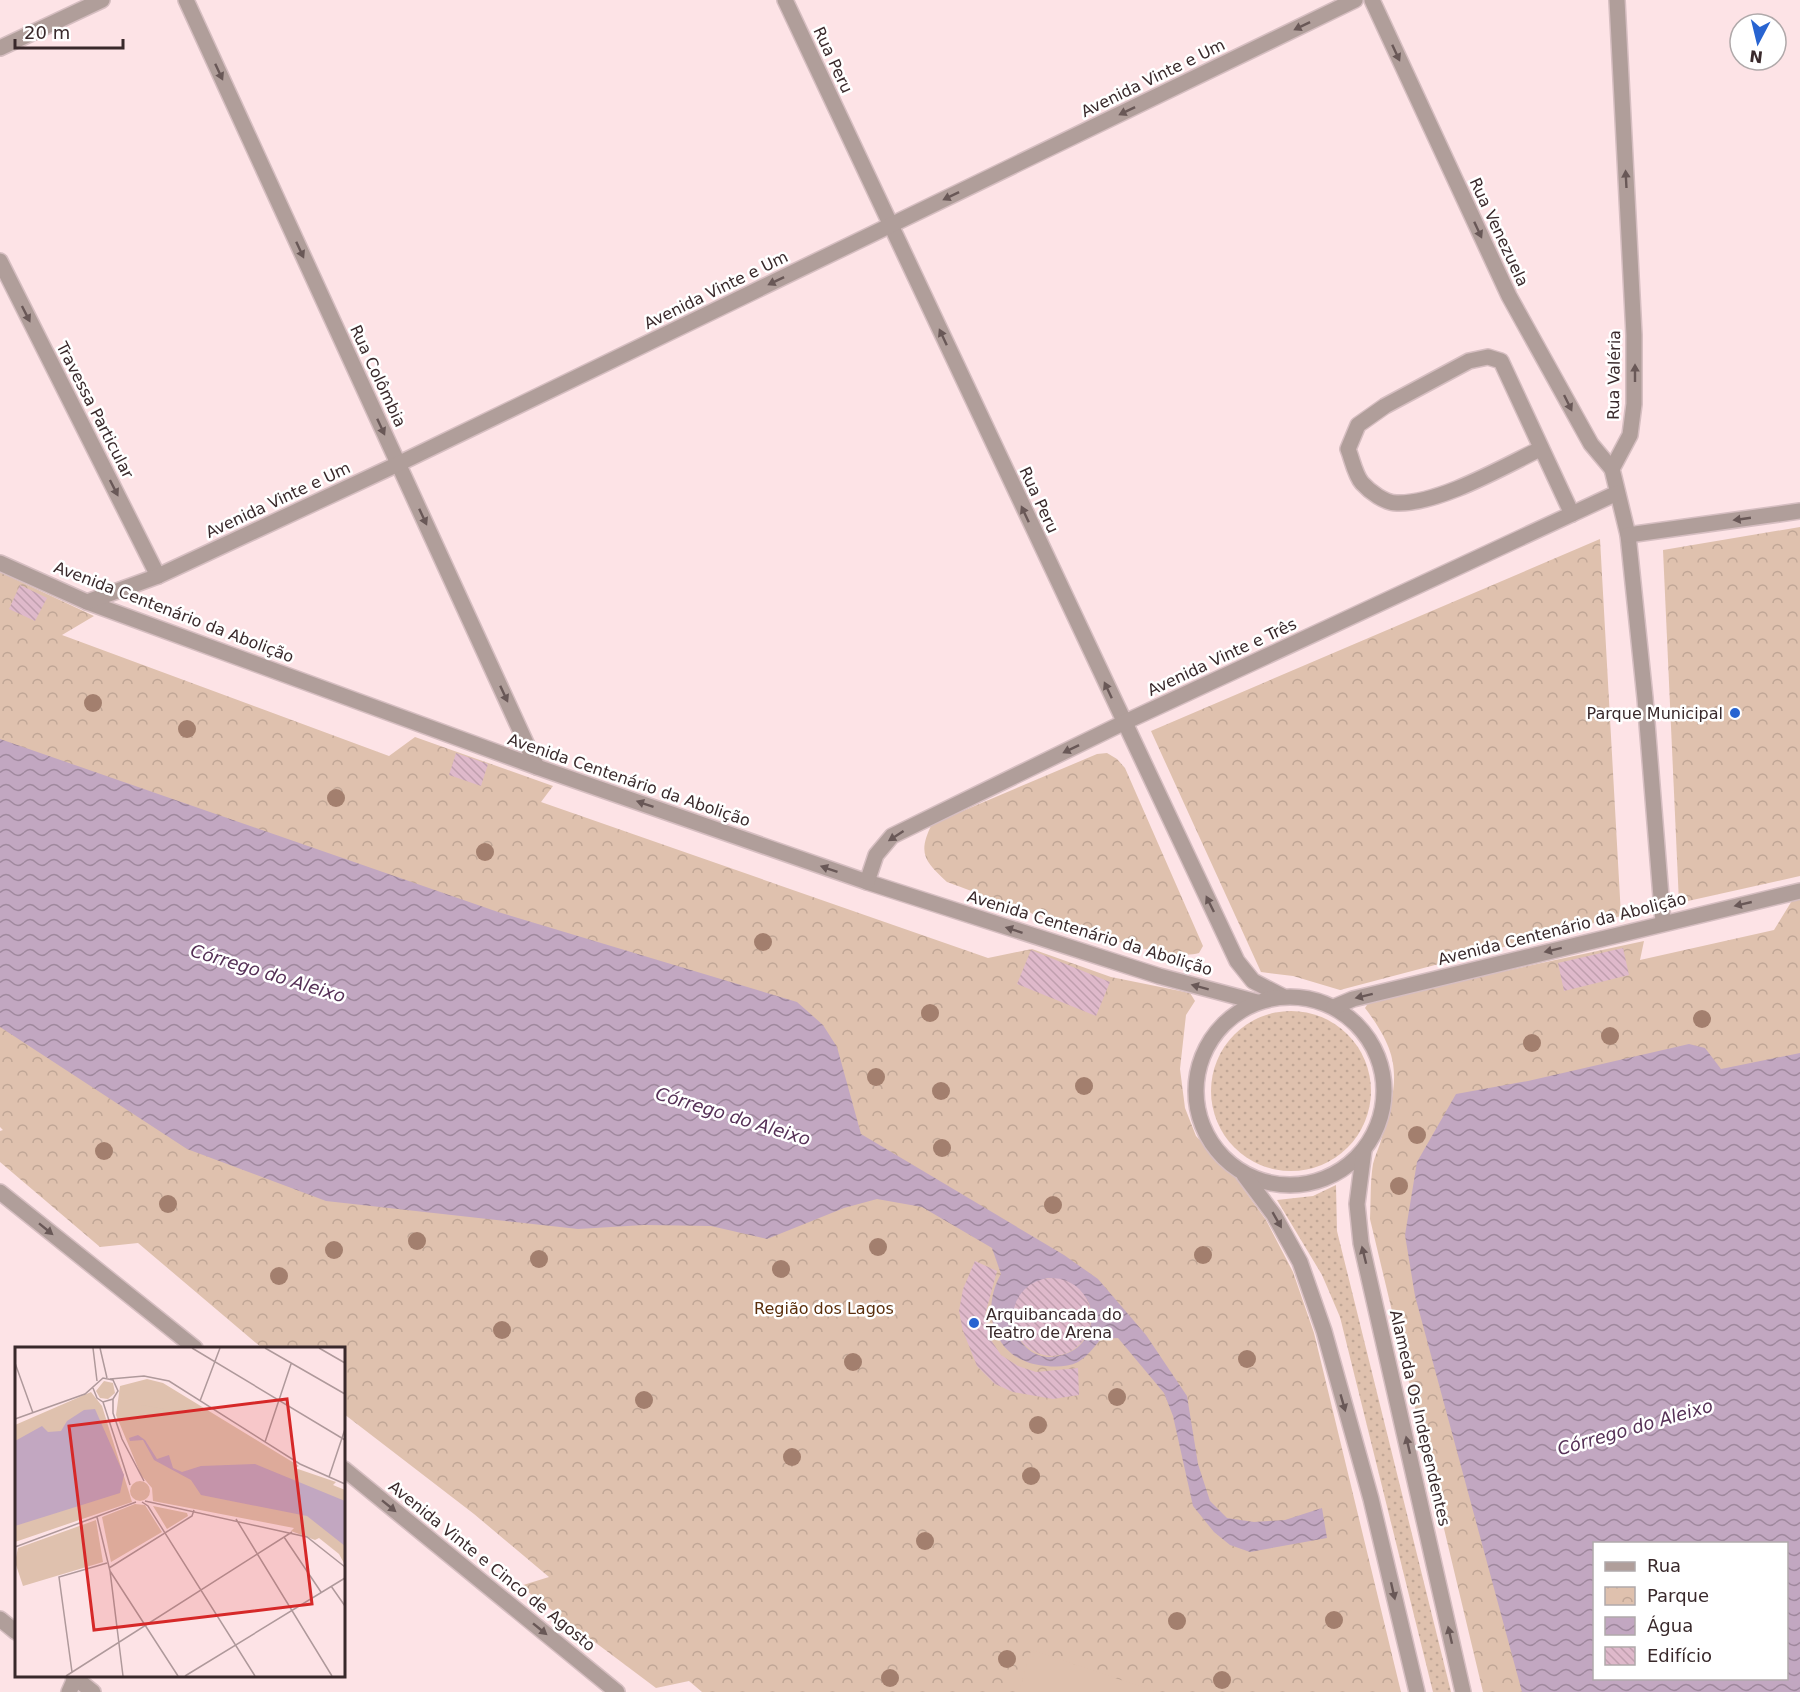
<svg xmlns="http://www.w3.org/2000/svg" width="1800" height="1692" viewBox="0 0 1800 1692" font-family="'DejaVu Sans',sans-serif">
<style>
.grass{fill:url(#grass-dots)}
.park{fill:url(#park-crowns);fill-rule:evenodd}
.garden{fill:#dfc1ae}
.water{fill:url(#water-waves);fill-rule:evenodd}
.building{fill:url(#building-back-hatch)}
.lines{fill:none;stroke-linecap:round;stroke-linejoin:round}
.minor-casing{stroke:#d6bec1;stroke-width:18}
.minor{stroke:#b09e9a;stroke-width:15}
.tree{fill:#a37f6e}
.oneway{fill:#695857}
.poi-dot{fill:#2864d1;stroke:#fff;stroke-width:2}
.labels{text-anchor:middle;dominant-baseline:central;stroke-width:5;stroke-linejoin:round;paint-order:stroke}
.street-label{font-size:16px;fill:#39292b;stroke:#fff}
.poi-label{font-size:16px;fill:#39292b;stroke:#fff;text-anchor:end}
.park-label{font-size:16px;fill:#5a2e0b;stroke:#fff}
.water-label{font-size:18px;font-style:italic;fill:#553056;stroke:#fff}
.inset-road{fill:none;stroke:#af999b;stroke-width:1.5}
.view{fill:#d62828;fill-opacity:0.15;stroke:#d62828;stroke-width:3}
.inset-edge{fill:none;stroke:#39292b;stroke-width:3}
</style>
<defs>
<pattern id="grass-dots" width="8" height="8" patternUnits="userSpaceOnUse" patternTransform="scale(1.5)"><rect width="8" height="8" fill="#dfc1ae"/><path d="M2 2h.1M6 6h.1" fill="none" stroke="#c0a696" stroke-width="1.8" stroke-linecap="round"/></pattern>
<pattern id="park-crowns" width="20" height="18" patternUnits="userSpaceOnUse" patternTransform="scale(1.5)"><rect width="20" height="18" fill="#dfc1ae"/><path d="M2 6a3 3 0 1 1 6 0M12 15a3 3 0 1 1 6 0" fill="none" stroke="#c0a696"/></pattern>
<pattern id="water-waves" width="16" height="10" patternUnits="userSpaceOnUse" patternTransform="scale(1.5)"><rect width="16" height="10" fill="#c2a7c1"/><path d="M0 5q4-4 8 0t8 0" fill="none" stroke="#9f889d"/></pattern>
<pattern id="building-back-hatch" width="6" height="6" patternUnits="userSpaceOnUse" patternTransform="scale(1.5)"><rect width="6" height="6" fill="#dfb9cb"/><path d="M-1 5l2 2M0 0l6 6M5-1l2 2" fill="none" stroke="#c09fae"/></pattern>
</defs>
<rect width="100%" height="100%" fill="#fde3e6"/>
<g class="grass">
<circle cx="1291" cy="1091" r="80"/>
<polygon points="1336,1185 1337,1231 1451,1692 1433,1692 1340,1317 1322,1275 1277,1200 1313,1196"/>
</g>
<g class="park">
<polygon points="1800,527 1800,876 1679,903 1663,550"/>
<polygon points="1600,539 1621,916 1340,990 1293,976 1261,972 1151,731"/>
<polygon points="0,572 94,616 62,635 389,756 415,737 553,786 541,802 988,958 1032,949 1111,977 1190,993 1195,1001 1186,1015 1180,1069 1185,1108 1196,1136 1235,1177 1266,1220 1293,1272 1314,1333 1401,1692 702,1692 689,1681 656,1688 520,1586 549,1577 474,1514 344,1414 344,1348 262,1348 138,1243 100,1247 0,1162 0,1131 3,1130 0,1127"/>
<path d="M1107 753 1117 759 1125 768 1203 946 1199 953C1159 966 995 899 947 882 925 861 917 854 932 824L1097 754Z"/>
<path d="M1800 898V1692H1483L1370 1219C1371 1201 1370 1182 1373 1164 1375 1155 1380 1146 1382 1137 1399 1079 1402 1057 1365 1008L1370 1000 1644 941 1640 960 1774 930 1793 899ZM1594 1544H1786V1678H1594Z"/>
</g>
<polygon class="garden" points="1031,1650 1157,1692 1019,1692"/>
<g class="water">
<path d="M0 739 498 912 797 1002 823 1025 837 1047 861 1134 1064 1255 1098 1279 1146 1335 1187 1396 1198 1464 1210 1501 1227 1518 1254 1522 1285 1520 1322 1508 1327 1538 1250 1552 1230 1545 1214 1532 1193 1506 1173 1416 1164 1393 1118 1338 1101 1339C1095 1346 1087 1357 1078 1362 1068 1367 1057 1367 1046 1366 997 1363 978 1314 1001 1274L992 1248 922 1207 877 1199 844 1208 767 1239 711 1226 644 1225 578 1229 326 1201 187 1149 0 1027ZM1048 1278C1079 1280 1103 1306 1086 1337 1081 1346 1074 1351 1065 1354 1016 1373 987 1294 1048 1278Z"/>
<path d="M1689 1044 1705 1048 1721 1069 1800 1053V1692H1522L1415 1296 1405 1235 1417 1162 1456 1094 1528 1081ZM1594 1544H1786V1678H1594Z"/>
</g>
<g class="building">
<polygon points="20,585 47,598 35,621 9,609"/>
<polygon points="456,753 488,764 481,786 449,775"/>
<polygon points="1623,948 1629,975 1564,991 1558,963"/>
<polygon points="1031,950 1110,982 1096,1016 1017,984"/>
<polygon points="975,1261 997,1271 985,1315 989,1337 1001,1355 1018,1366 1036,1372 1078,1368 1079,1395 1053,1399 1013,1392 995,1384 977,1366 963,1331 959,1311 963,1289"/>
<circle cx="1052" cy="1317" r="39"/>
</g>
<g class="lines">
<g class="minor-casing">
<g id="minor">
<polyline points="186,0 537,767"/>
<polyline points="785,0 1237,961 1253,981 1282,996"/>
<polyline points="1372,0 1509,296 1591,444 1612,469"/>
<polyline points="1617,0 1634,335 1634,404 1630,435 1612,469 1628,535 1645,698 1663,922"/>
<polyline points="0,48 102,0"/>
<polyline points="0,261 158,576"/>
<path d="M1540 449C1503 467 1439 504 1397 503 1385 503 1370 492 1362 483 1355 475 1352 459 1348 449L1358 425 1385 406 1469 361 1488 357 1501 361 1572 514"/>
<polyline points="1628,535 1800,511"/>
<polyline points="0,563 87,602 537,767 867,882 1159,976 1257,1002"/>
<polyline points="87,602 158,576 398,464 1355,0"/>
<polyline points="867,882 876,855 892,836 1123,723 1617,493"/>
<circle cx="1290" cy="1091" r="94"/>
<polyline points="1334,1007 1353,999 1800,891"/>
<polyline points="1364,1150 1357,1204 1361,1243 1463,1692"/>
<polyline points="1244,1175 1274,1215 1300,1262 1324,1331 1371,1499 1417,1692"/>
<polyline points="0,1192 195,1348"/>
<polyline points="344,1469 617,1692"/>
<polyline points="0,1619 16,1632"/>
<polyline points="73,1676 93,1692"/>
<polyline points="69,1692 76,1676"/>
</g>
</g>
<use href="#minor" class="minor"/>
</g>
<g class="tree">
<circle cx="93" cy="703" r="9"/>
<circle cx="187" cy="729" r="9"/>
<circle cx="336" cy="798" r="9"/>
<circle cx="485" cy="852" r="9"/>
<circle cx="763" cy="942" r="9"/>
<circle cx="930" cy="1013" r="9"/>
<circle cx="1702" cy="1019" r="9"/>
<circle cx="1610" cy="1036" r="9"/>
<circle cx="1532" cy="1043" r="9"/>
<circle cx="876" cy="1077" r="9"/>
<circle cx="1084" cy="1086" r="9"/>
<circle cx="941" cy="1091" r="9"/>
<circle cx="1417" cy="1135" r="9"/>
<circle cx="942" cy="1148" r="9"/>
<circle cx="104" cy="1151" r="9"/>
<circle cx="1399" cy="1186" r="9"/>
<circle cx="168" cy="1204" r="9"/>
<circle cx="1053" cy="1205" r="9"/>
<circle cx="417" cy="1241" r="9"/>
<circle cx="878" cy="1247" r="9"/>
<circle cx="334" cy="1250" r="9"/>
<circle cx="1203" cy="1255" r="9"/>
<circle cx="539" cy="1259" r="9"/>
<circle cx="781" cy="1269" r="9"/>
<circle cx="279" cy="1276" r="9"/>
<circle cx="502" cy="1330" r="9"/>
<circle cx="1247" cy="1359" r="9"/>
<circle cx="853" cy="1362" r="9"/>
<circle cx="1117" cy="1397" r="9"/>
<circle cx="644" cy="1400" r="9"/>
<circle cx="1038" cy="1425" r="9"/>
<circle cx="792" cy="1457" r="9"/>
<circle cx="1031" cy="1476" r="9"/>
<circle cx="925" cy="1541" r="9"/>
<circle cx="1334" cy="1620" r="9"/>
<circle cx="1177" cy="1621" r="9"/>
<circle cx="1007" cy="1659" r="9"/>
<circle cx="890" cy="1678" r="9"/>
<circle cx="1222" cy="1680" r="9"/>
</g>
<defs><path id="oneway-solid" d="M-6-.8H1V-3.2L6.5 0L1 3.2V.8H-6Z" transform="scale(1.5)"/></defs>
<g class="oneway">
<use href="#oneway-solid" transform="translate(1302 26) rotate(154)"/>
<use href="#oneway-solid" transform="translate(1396 53) rotate(65)"/>
<use href="#oneway-solid" transform="translate(219 72) rotate(65)"/>
<use href="#oneway-solid" transform="translate(1127 111) rotate(154)"/>
<use href="#oneway-solid" transform="translate(1626 179) rotate(-93)"/>
<use href="#oneway-solid" transform="translate(951 196) rotate(154)"/>
<use href="#oneway-solid" transform="translate(1478 230) rotate(65)"/>
<use href="#oneway-solid" transform="translate(300 250) rotate(65)"/>
<use href="#oneway-solid" transform="translate(776 281) rotate(154)"/>
<use href="#oneway-solid" transform="translate(26 314) rotate(63)"/>
<use href="#oneway-solid" transform="translate(943 337) rotate(-115)"/>
<use href="#oneway-solid" transform="translate(1635 373) rotate(-90)"/>
<use href="#oneway-solid" transform="translate(1568 403) rotate(64)"/>
<use href="#oneway-solid" transform="translate(381 427) rotate(65)"/>
<use href="#oneway-solid" transform="translate(114 488) rotate(63)"/>
<use href="#oneway-solid" transform="translate(1025 514) rotate(-115)"/>
<use href="#oneway-solid" transform="translate(423 517) rotate(65)"/>
<use href="#oneway-solid" transform="translate(1742 519) rotate(172)"/>
<use href="#oneway-solid" transform="translate(1108 690) rotate(-115)"/>
<use href="#oneway-solid" transform="translate(504 694) rotate(65)"/>
<use href="#oneway-solid" transform="translate(1071 749) rotate(154)"/>
<use href="#oneway-solid" transform="translate(645 804) rotate(-161)"/>
<use href="#oneway-solid" transform="translate(896 836) rotate(147)"/>
<use href="#oneway-solid" transform="translate(829 869) rotate(-161)"/>
<use href="#oneway-solid" transform="translate(1210 904) rotate(-116)"/>
<use href="#oneway-solid" transform="translate(1743 904) rotate(167)"/>
<use href="#oneway-solid" transform="translate(1014 930) rotate(-162)"/>
<use href="#oneway-solid" transform="translate(1553 950) rotate(166)"/>
<use href="#oneway-solid" transform="translate(1200 987) rotate(-165)"/>
<use href="#oneway-solid" transform="translate(1364 996) rotate(166)"/>
<use href="#oneway-solid" transform="translate(1277 1220) rotate(60)"/>
<use href="#oneway-solid" transform="translate(46 1229) rotate(39)"/>
<use href="#oneway-solid" transform="translate(1364 1255) rotate(-104)"/>
<use href="#oneway-solid" transform="translate(1343 1403) rotate(74)"/>
<use href="#oneway-solid" transform="translate(1408 1445) rotate(-103)"/>
<use href="#oneway-solid" transform="translate(389 1506) rotate(39)"/>
<use href="#oneway-solid" transform="translate(1393 1591) rotate(77)"/>
<use href="#oneway-solid" transform="translate(540 1629) rotate(39)"/>
<use href="#oneway-solid" transform="translate(1450 1635) rotate(-103)"/>
</g>
<g class="poi-dot">
<circle cx="1735" cy="713" r="6"/>
<circle cx="974" cy="1323" r="6"/>
</g>
<g class="labels">
<g class="street-label">
<text transform="translate(833 60) rotate(65)">Rua Peru</text>
<text transform="translate(1153 78) rotate(-26)">Avenida Vinte e Um</text>
<text transform="translate(1499 232) rotate(65)">Rua Venezuela</text>
<text transform="translate(716 290) rotate(-26)">Avenida Vinte e Um</text>
<text transform="translate(1614 375) rotate(-89)">Rua Valéria</text>
<text transform="translate(378 376) rotate(65)">Rua Colômbia</text>
<text transform="translate(95 410) rotate(63)">Travessa Particular</text>
<text transform="translate(278 500) rotate(-25)">Avenida Vinte e Um</text>
<text transform="translate(1039 500) rotate(65)">Rua Peru</text>
<text transform="translate(174 612) rotate(21)">Avenida Centenário da Abolição</text>
<text transform="translate(1222 657) rotate(-25)">Avenida Vinte e Três</text>
<text transform="translate(629 780) rotate(19)">Avenida Centenário da Abolição</text>
<text transform="translate(1562 929) rotate(-14)">Avenida Centenário da Abolição</text>
<text transform="translate(1090 933) rotate(17)">Avenida Centenário da Abolição</text>
<text transform="translate(1420 1418) rotate(77)">Alameda Os Independentes</text>
<text transform="translate(492 1566) rotate(39)">Avenida Vinte e Cinco de Agosto</text>
</g>
<g class="poi-label">
<text x="1723" y="713">Parque Municipal</text>
<text x="986" y="1314" text-anchor="start">Arquibancada do<tspan x="986" dy="18">Teatro de Arena</tspan></text>
</g>
<g class="park-label">
<text x="824" y="1308">Região dos Lagos</text>
</g>
<g class="water-label">
<text transform="translate(268 973) rotate(17)">Córrego do Aleixo</text>
<text transform="translate(733 1116) rotate(17)">Córrego do Aleixo</text>
<text transform="translate(1635 1427) rotate(-16)">Córrego do Aleixo</text>
</g>
</g>
<g transform="translate(15 1347)">
<rect width="330" height="330" fill="#fde3e6"/>
<path d="M89 34 98 36 100 46 93 52 85 51 81 44ZM115 144a10 10 0 1 1 20 0a10 10 0 1 1-20 0Z" fill="#dfc1ae"/>
<path d="M132 32 148 36 284 119 280 121 321 135 318 138 330 143V218L324 207 304 191 300 193 276 184 279 181 138 154 137 141 126 128 101 68 105 39ZM76 45 87 59 117 155 0 195V78ZM120 157 130 158 147 185 96 215 87 170ZM138 159 172 166 173 169 152 182ZM81 173 88 215 8 239 0 215 3 201Z" fill="#dfc1ae"/>
<path d="M127 58 149 62 148 73 125 68Z" fill="#dfc1ae"/>
<path d="M80 62 109 128 105 146 0 179V94L27 79 33 85 46 84 52 74 69 63ZM123 88 130 93 142 112 154 108 158 121 167 125 186 119 240 117 330 154V199L292 169 186 148 176 133 139 113 128 93 115 94 114 91Z" fill="#c2a7c1"/>
<path class="inset-road" d="M78 1 82 34M85 1 92 31M177 1 330 93M250 1 330 47M304 1 330 16M0 16 18 66M95 32 129 29 154 34 285 117 330 137M98 52V66L107 92 129 134M185 54 205 1M88 55 115 138M0 72 70 47 88 31 98 33 103 44 98 52 88 55 82 51 78 41M250 95 276 17M314 130 330 82M130 154 292 190 330 220M127 155 133 159 240 329M82 170 95 224 108 329M221 172 317 329M269 190 306 245M0 200 121 155M94 221 177 169 179 163M95 224 163 329M316 239 330 259M57 325 44 230 92 216M51 329 277 185M170 329 330 231"/>
<path class="view" d="M272 52 297 257 79 283 54 79Z"/>
<rect width="330" height="330" class="inset-edge"/>
</g>
<rect x="1593" y="1542" width="195" height="138" fill="#ffffff" stroke="#b0a9aa" stroke-width="1.5"/>
<rect x="1605" y="1562" width="30" height="9" fill="#b09e9a" stroke="#b0a9aa" stroke-width="1.5"/>
<text x="1647" y="1572" font-size="18" fill="#39292b">Rua</text>
<rect x="1605" y="1587" width="30" height="18" fill="url(#park-crowns)" stroke="#b0a9aa" stroke-width="1.5"/>
<text x="1647" y="1602" font-size="18" fill="#39292b">Parque</text>
<rect x="1605" y="1617" width="30" height="18" fill="url(#water-waves)" stroke="#b0a9aa" stroke-width="1.5"/>
<text x="1647" y="1632" font-size="18" fill="#39292b">Água</text>
<rect x="1605" y="1647" width="30" height="18" fill="url(#building-back-hatch)" stroke="#b0a9aa" stroke-width="1.5"/>
<text x="1647" y="1662" font-size="18" fill="#39292b">Edifício</text>
<g transform="translate(1758 42) rotate(187)"><circle r="28" fill="#ffffff" stroke="#b0a9aa" stroke-width="1.5"/>
<path d="M0-4.5L10 22L0 15L-10 22Z" fill="#2864d1"/>
<text y="-9" font-size="16" font-weight="bold" text-anchor="middle" fill="#39292b">N</text>
</g>
<path d="M15 39v9h108v-9" fill="none" stroke="#39292b" stroke-width="3"/>
<text x="24" y="39" font-size="18" fill="#39292b" stroke="#ffffff" stroke-width="4.5" paint-order="stroke">20 m</text>
</svg>
